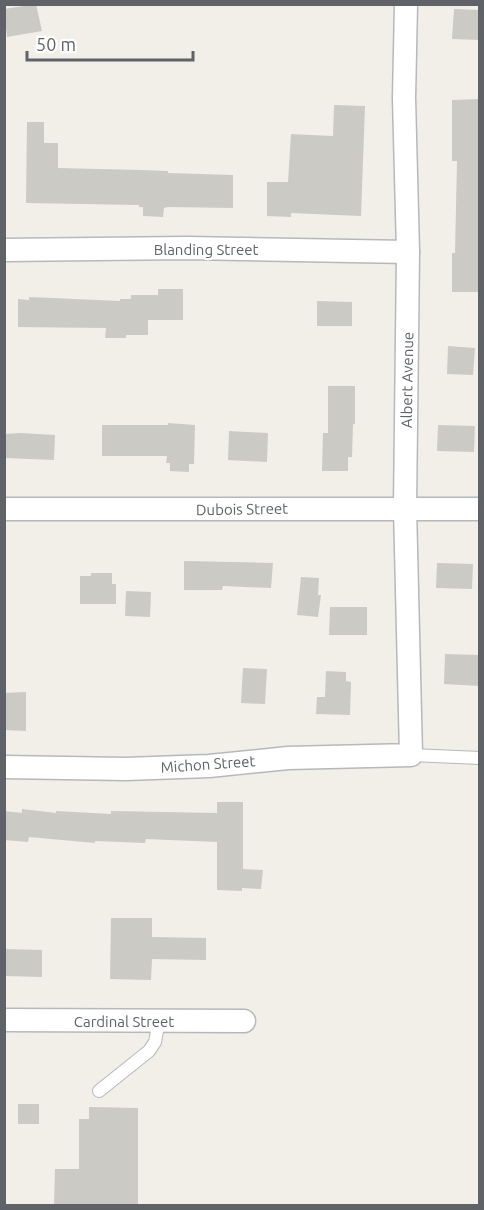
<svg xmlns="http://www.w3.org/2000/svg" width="484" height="1210" viewBox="0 0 484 1210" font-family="Ubuntu,sans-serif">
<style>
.building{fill:#cccac5}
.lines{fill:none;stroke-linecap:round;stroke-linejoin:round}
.service-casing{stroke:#b5b8bc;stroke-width:14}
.minor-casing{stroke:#b5b8bc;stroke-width:25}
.service{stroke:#fff;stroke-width:12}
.minor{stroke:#fff;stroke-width:22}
.labels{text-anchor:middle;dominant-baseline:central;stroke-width:4.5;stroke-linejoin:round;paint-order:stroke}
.street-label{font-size:15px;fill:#5f6368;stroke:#fff}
</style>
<rect width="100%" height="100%" fill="#f1efe8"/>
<g class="building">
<polygon points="36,4 42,31 7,37 4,9"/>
<polygon points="454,9 480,10 480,40 452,39"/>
<polygon points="480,99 478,292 452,292 452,253 455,253 457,161 452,161 452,100"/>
<polygon points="334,105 365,106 361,216 291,213 291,217 267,216 267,182 288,182 291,134 333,136"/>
<polygon points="27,122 44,122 44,143 58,143 58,168 139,170 168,171 168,173 233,175 233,208 168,207 164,208 163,217 143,216 143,207 139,207 139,205 26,203"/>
<polygon points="158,289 183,289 183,320 148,320 148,335 126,335 126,338 105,338 106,328 18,327 18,299 29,300 29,297 120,301 120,299 131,299 131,295 158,295"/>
<polygon points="317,301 352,302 352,326 317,326"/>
<polygon points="448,346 475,348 473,375 447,374"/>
<polygon points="328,386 355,386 355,424 353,424 352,457 348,457 348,471 322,471 323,433 328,433"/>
<polygon points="168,423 195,425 194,464 189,464 189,472 170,471 170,463 166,463 167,456 102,456 102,425 168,425"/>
<polygon points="438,425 475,426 474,452 437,451"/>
<polygon points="229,431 268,433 267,462 228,460"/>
<polygon points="20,433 55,435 54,460 4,458 4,434"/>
<polygon points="184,561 273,563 271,588 223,586 222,590 184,590"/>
<polygon points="437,563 473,564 472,589 436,588"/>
<polygon points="91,573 112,573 112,584 116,584 116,604 80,604 80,576 91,576"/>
<polygon points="301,577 319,578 318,595 321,595 318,617 297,615"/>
<polygon points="126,591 151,592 150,617 125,616"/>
<polygon points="330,607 367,607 367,635 329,635"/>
<polygon points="445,654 480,655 480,686 444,684"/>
<polygon points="243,668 267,669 265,704 241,703"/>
<polygon points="326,671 346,672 346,681 351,682 350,715 316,714 317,697 325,697"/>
<polygon points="26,692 26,731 4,730 4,693"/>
<polygon points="217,802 243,802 243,869 263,870 261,889 242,888 242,891 217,890 217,842 146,839 145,843 95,841 95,843 29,837 28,842 4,840 4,811 22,813 22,809 56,813 56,811 111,814 111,811 217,813"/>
<polygon points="111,918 152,918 152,937 206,938 206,960 152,959 151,980 110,979"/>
<polygon points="4,949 42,950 42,977 4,976"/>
<rect x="18" y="1104" width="21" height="20"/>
<polygon points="89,1107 138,1108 138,1206 54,1206 55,1169 79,1169 79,1119 89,1119"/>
</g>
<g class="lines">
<g class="service-casing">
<g id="service">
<polyline points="411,755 480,758"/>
<polyline points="99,1091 149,1051 155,1042 159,1021"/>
</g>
</g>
<g class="minor-casing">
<g id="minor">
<polyline points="4,250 188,248 408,252"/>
<polyline points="4,509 480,509"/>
<polyline points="4,767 126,769 209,766 288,758 411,755 405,508 408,252 404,98 406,4"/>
<polyline points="4,1020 244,1021"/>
</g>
</g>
<use href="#service" class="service"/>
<use href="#minor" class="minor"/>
</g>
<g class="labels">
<g class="street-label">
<text x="206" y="249">Blanding Street</text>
<text transform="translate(407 380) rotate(-89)">Albert Avenue</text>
<text transform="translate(242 509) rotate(-1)">Dubois Street</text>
<text transform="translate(208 764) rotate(-4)">Michon Street</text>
<text x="124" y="1021">Cardinal Street</text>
</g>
</g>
<rect width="484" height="1210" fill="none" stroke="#5f6368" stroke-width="12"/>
<path d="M27 51v9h166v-9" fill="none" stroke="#5f6368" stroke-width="3"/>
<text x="36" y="51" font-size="18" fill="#5f6368" stroke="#ffffff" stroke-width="4.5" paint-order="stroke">50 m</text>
</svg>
